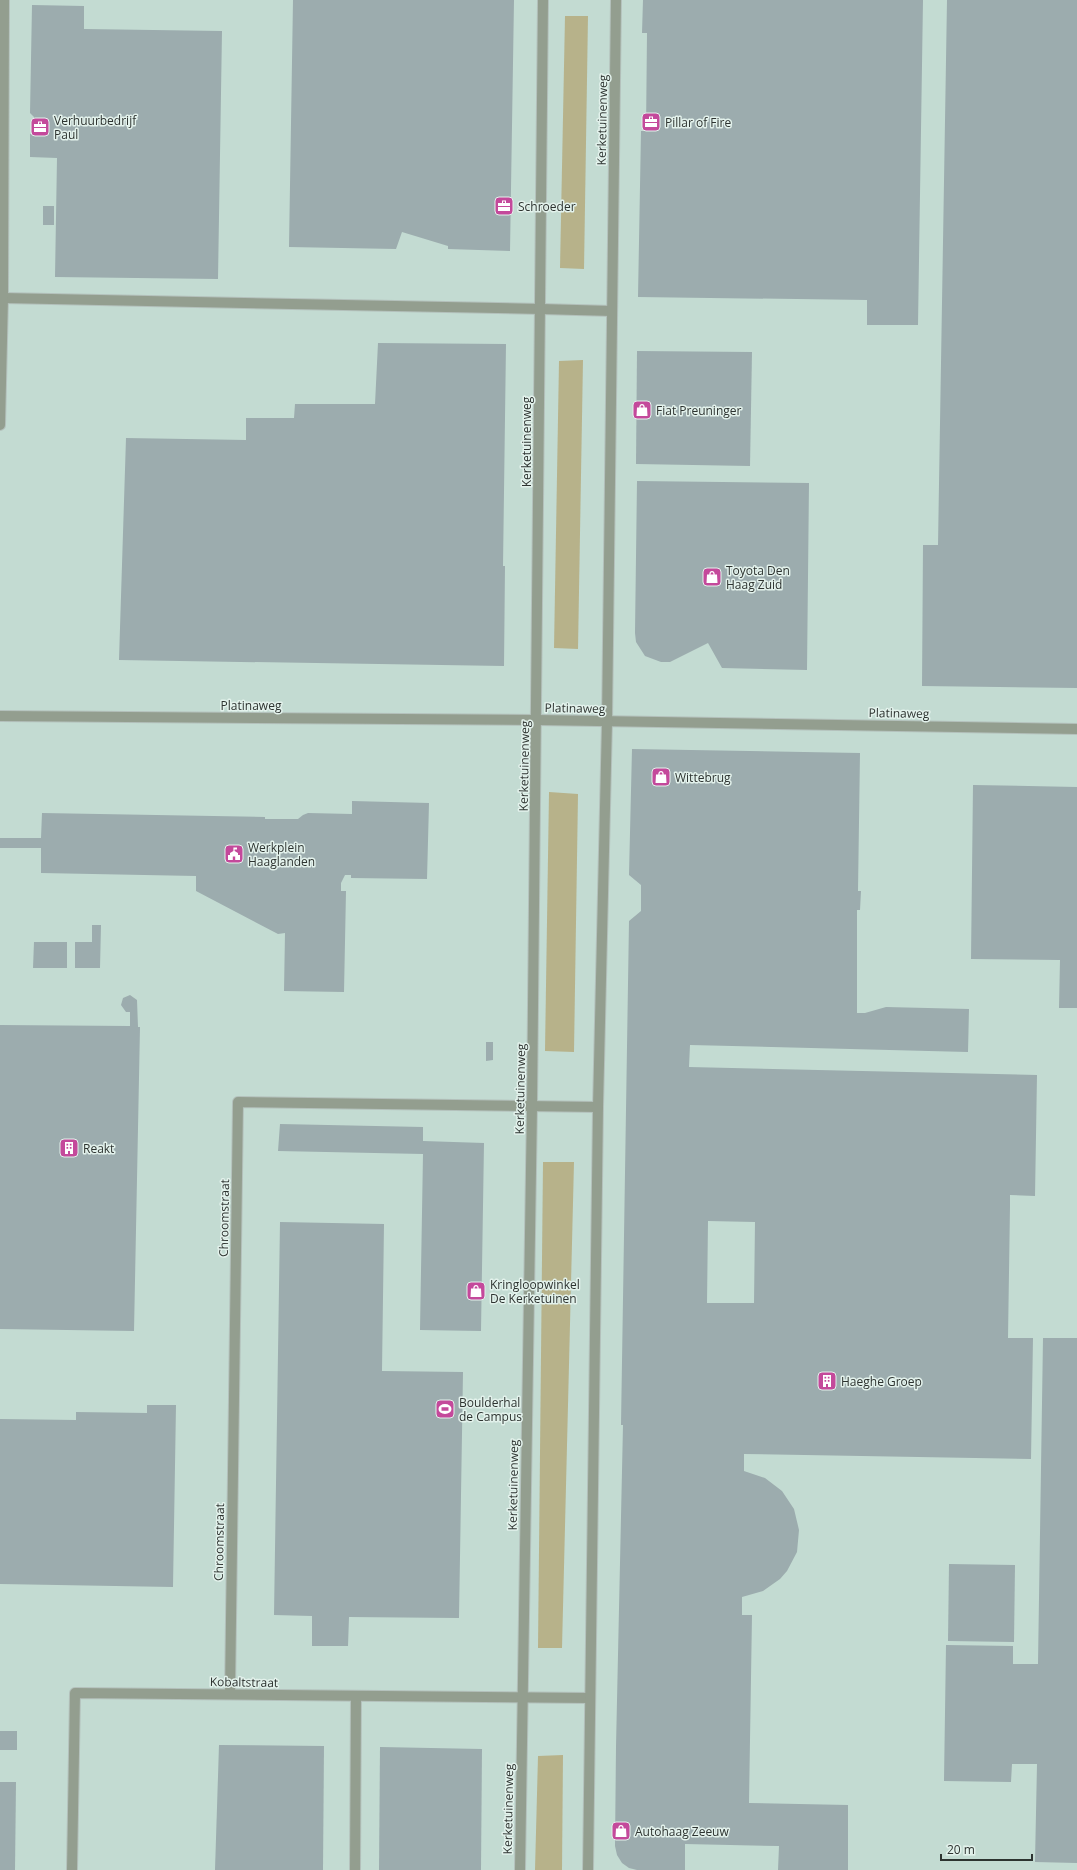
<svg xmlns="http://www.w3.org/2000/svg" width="1077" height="1870" viewBox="0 0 1077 1870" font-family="'Open Sans',sans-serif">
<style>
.built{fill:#c3dbd2}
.green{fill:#b7b28a}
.building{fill:#9cacae;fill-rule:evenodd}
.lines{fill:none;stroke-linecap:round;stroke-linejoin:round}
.service-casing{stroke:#b4c1bc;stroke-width:12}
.minor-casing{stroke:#b4c1bc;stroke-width:12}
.service{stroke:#939e8f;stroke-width:10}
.minor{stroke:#939e8f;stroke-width:10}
.labels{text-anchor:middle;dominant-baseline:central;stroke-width:3;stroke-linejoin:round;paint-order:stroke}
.poi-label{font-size:12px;fill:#2d3330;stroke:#e3f2ec;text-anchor:start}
.street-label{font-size:12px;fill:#2d3330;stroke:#e3f2ec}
</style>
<rect width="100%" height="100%" fill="#d6e5df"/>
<rect class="built" x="0" y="0" width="1077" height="1870"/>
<g class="green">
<polygon points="565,16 588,16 584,269 560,268"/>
<polygon points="583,360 578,649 554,648 559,361"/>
<polygon points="549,792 578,794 574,1052 545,1051"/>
<polygon points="543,1162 574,1162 562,1648 538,1648"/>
<polygon points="563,1755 562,1870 535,1870 538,1756"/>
</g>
<g class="building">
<polygon points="293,0 514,0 510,251 448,249 448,246 402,232 396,249 289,247"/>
<polygon points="643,0 923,0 918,325 867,325 867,300 638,297 641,131 646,131 647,33 642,33"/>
<polygon points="947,0 1077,0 1077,688 922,686 923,545 938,545"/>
<polygon points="32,5 84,6 84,29 222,31 218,279 55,277 57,158 30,157 30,134 34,134 34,117 30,113"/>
<rect x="43" y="206" width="11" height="19"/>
<polygon points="378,343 506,344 503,566 505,566 504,666 119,660 126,438 246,440 246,418 294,418 295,404 375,404"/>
<polygon points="637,351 752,352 750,466 636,464"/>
<polygon points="637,481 809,483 807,670 722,668 708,643 670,662 661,662 645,656 636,642 635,633"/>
<path d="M632 749 860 753 858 891H861L860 910H857V1013H865L886 1007 969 1009 968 1052 690 1045 689 1067 1037 1075 1035 1196 1010 1195V1206L1008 1338H1033L1031 1459 744 1454V1471L765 1478 782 1491 794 1509 799 1530 797 1552 787 1571 780 1579 763 1591 742 1597V1615H752L749 1803 848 1805V1870H778L779 1846 685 1844V1870H637L629 1868 622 1863 617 1855 615 1846 616 1747 623 1425H621L629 921 641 911V885L629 875ZM708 1221 755 1222 754 1303H707Z"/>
<polygon points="973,785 1077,787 1077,1008 1059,1008 1060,960 971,959"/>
<polygon points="352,801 429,803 427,879 351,878 351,875 345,875 341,883 341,891 346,891 344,992 284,991 285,933 278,934 196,891 196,876 41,873 41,848 0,848 0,838 41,838 42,813 265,817 265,819 298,819 303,815 308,813 352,814"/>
<polygon points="92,925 101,925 100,968 75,968 75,942 92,942"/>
<polygon points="34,942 67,942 67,968 33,968"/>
<polygon points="130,995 137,1000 138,1027 140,1027 134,1331 0,1329 0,1025 130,1026 130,1012 126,1012 121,1005 123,998"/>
<polygon points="486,1042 493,1042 493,1060 486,1061"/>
<polygon points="280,1124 423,1127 423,1141 484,1143 481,1331 420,1330 423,1154 278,1151"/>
<polygon points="280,1222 384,1224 382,1371 463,1372 459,1618 349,1617 348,1646 312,1646 312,1616 274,1615"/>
<polygon points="1043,1338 1077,1338 1077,1863 1035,1862 1037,1764 1012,1764 1011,1782 944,1781 946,1645 1013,1646 1013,1664 1038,1664"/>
<polygon points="147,1405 176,1405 173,1587 0,1584 0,1419 76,1420 76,1412 147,1413"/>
<polygon points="949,1564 1015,1565 1014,1642 948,1641"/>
<rect x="0" y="1731" width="17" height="19"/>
<polygon points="219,1745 324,1746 323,1870 215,1870"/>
<polygon points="380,1747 482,1749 481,1870 379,1870"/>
<polygon points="0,1782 16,1782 15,1870 0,1870"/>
</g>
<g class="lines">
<g class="service-casing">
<g id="service">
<polyline points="3,298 541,309"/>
<polyline points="355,1870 356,1696"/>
</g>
</g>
<g class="minor-casing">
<g id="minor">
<polyline points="541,309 612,311"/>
<polyline points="0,425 3,298 4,0"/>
<polyline points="0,716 537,720 1077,729"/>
<polyline points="230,1694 238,1102 598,1107"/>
<polyline points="72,1870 75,1693 590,1698"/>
<polyline points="520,1870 532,1106 543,0"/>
<polyline points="588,1870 598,1107 607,722 616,0"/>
</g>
</g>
<use href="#service" class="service"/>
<use href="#minor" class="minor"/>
</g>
<defs>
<g id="office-square" transform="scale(1)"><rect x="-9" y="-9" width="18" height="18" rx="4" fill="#c4499b" stroke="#e3f2ec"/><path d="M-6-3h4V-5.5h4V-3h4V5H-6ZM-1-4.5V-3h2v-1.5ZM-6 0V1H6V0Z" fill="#fff"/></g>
<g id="shop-square" transform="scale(1)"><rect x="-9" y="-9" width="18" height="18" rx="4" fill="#c4499b" stroke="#e3f2ec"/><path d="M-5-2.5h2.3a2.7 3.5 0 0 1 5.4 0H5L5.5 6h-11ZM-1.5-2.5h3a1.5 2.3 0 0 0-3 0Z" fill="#fff"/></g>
<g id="civic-square" transform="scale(1)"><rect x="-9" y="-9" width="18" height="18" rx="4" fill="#c4499b" stroke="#e3f2ec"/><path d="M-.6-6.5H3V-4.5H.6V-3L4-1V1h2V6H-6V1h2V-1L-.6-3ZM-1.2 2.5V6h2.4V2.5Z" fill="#fff"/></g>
<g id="building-square" transform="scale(1)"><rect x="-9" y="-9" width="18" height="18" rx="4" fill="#c4499b" stroke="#e3f2ec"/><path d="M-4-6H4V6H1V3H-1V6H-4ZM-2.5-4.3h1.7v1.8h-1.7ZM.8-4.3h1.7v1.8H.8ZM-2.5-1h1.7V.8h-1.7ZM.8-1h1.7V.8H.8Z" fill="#fff"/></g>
<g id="stadium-square" transform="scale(1)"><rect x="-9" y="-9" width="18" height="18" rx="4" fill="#c4499b" stroke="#e3f2ec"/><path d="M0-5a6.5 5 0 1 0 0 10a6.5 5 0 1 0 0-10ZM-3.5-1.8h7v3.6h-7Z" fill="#fff"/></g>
</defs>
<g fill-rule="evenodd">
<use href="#office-square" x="651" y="122"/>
<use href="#office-square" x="40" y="127"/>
<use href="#office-square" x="504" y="206"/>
<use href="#shop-square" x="642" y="410"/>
<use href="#shop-square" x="712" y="577"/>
<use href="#shop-square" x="661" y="777"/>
<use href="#civic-square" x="234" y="854"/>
<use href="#building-square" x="69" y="1148"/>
<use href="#shop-square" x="476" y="1291"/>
<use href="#building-square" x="827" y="1381"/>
<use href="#stadium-square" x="445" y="1409"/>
<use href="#shop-square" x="621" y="1831"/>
</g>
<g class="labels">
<g class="poi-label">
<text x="54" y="120">Verhuurbedrijf<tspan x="54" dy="14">Paul</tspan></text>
<text x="665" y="122">Pillar of Fire</text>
<text x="518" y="206">Schroeder</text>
<text x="656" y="410">Fiat Preuninger</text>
<text x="726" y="570">Toyota Den<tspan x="726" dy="14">Haag Zuid</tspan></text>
<text x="675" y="777">Wittebrug</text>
<text x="248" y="847">Werkplein<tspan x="248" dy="14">Haaglanden</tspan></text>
<text x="83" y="1148">Reakt</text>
<text x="490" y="1284">Kringloopwinkel<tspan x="490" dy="14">De Kerketuinen</tspan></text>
<text x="841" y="1381">Haeghe Groep</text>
<text x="459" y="1402">Boulderhal<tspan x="459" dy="14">de Campus</tspan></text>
<text x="635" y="1831">Autohaag Zeeuw</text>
</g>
<g class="street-label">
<text transform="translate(602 120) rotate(-89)">Kerketuinenweg</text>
<text transform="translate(526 442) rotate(-90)">Kerketuinenweg</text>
<text x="251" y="705">Platinaweg</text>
<text transform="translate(575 708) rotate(1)">Platinaweg</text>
<text transform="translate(899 713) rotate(1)">Platinaweg</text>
<text transform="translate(524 766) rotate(-89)">Kerketuinenweg</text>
<text transform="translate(520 1089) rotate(-89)">Kerketuinenweg</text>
<text transform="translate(224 1218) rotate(-89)">Chroomstraat</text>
<text transform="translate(513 1485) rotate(-89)">Kerketuinenweg</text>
<text transform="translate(219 1542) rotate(-89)">Chroomstraat</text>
<text transform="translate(244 1682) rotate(1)">Kobaltstraat</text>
<text transform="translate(508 1809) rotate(-89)">Kerketuinenweg</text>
</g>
</g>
<path d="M941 1854v6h91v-6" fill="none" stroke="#2d3330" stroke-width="2"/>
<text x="947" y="1854" font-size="12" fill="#2d3330" stroke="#e3f2ec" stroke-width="3" paint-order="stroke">20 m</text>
</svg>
